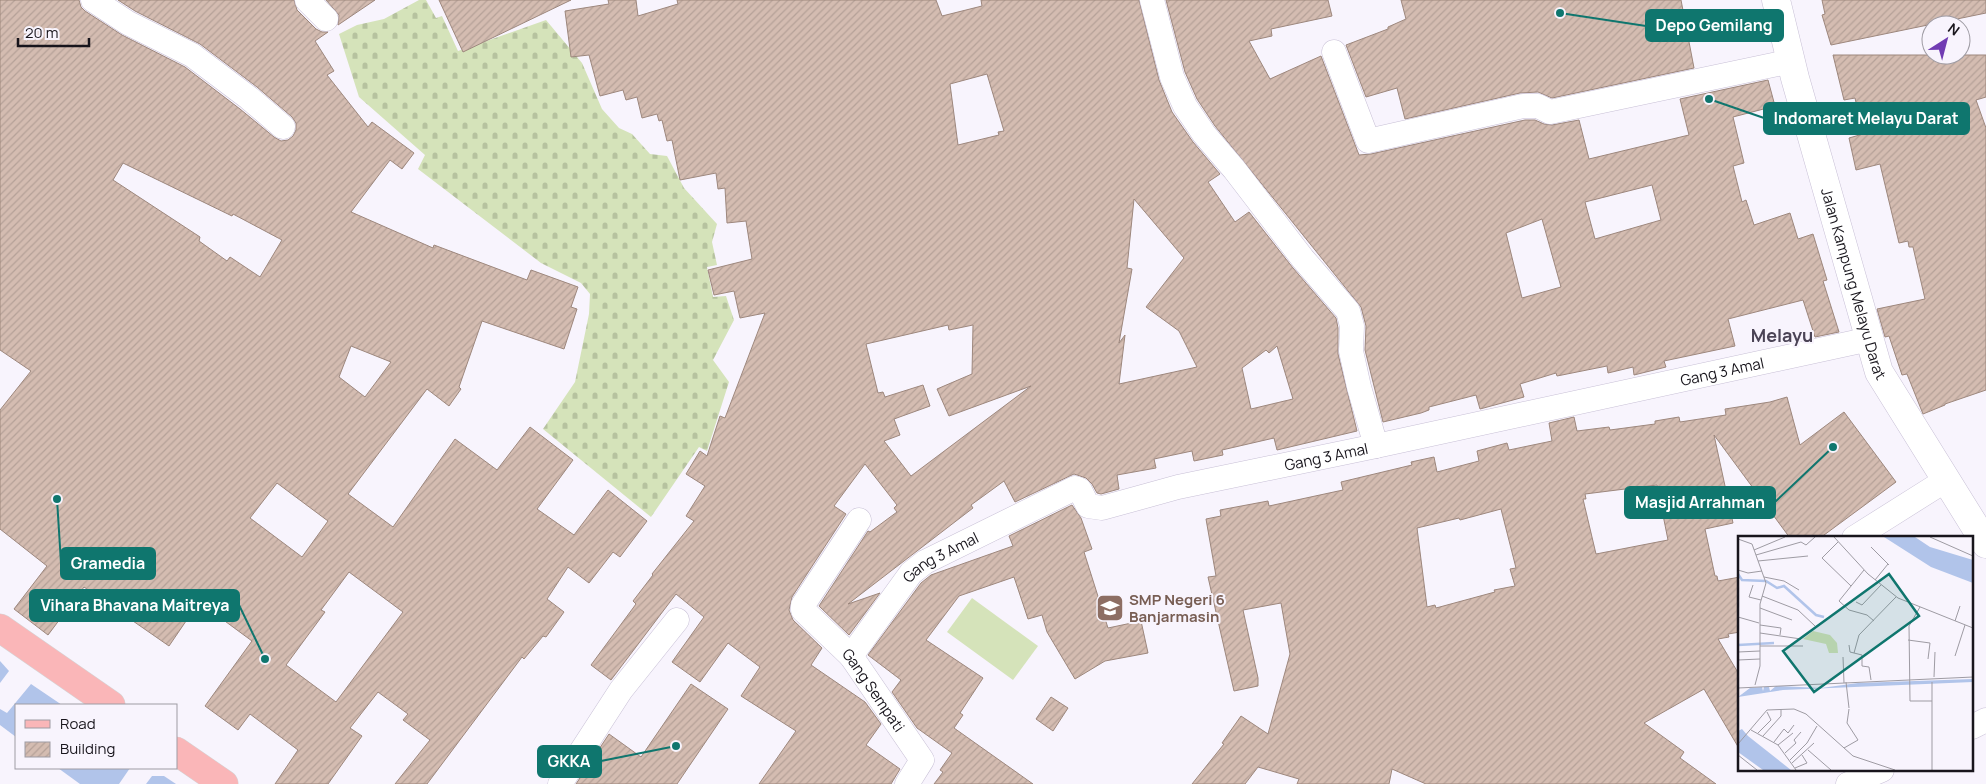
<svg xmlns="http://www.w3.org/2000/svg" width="1986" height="784" viewBox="0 0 1986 784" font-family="Manrope,sans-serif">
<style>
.cemetery{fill:url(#cemetery-stones)}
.pitch{fill:#d5e3ba}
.water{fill:#b1c4ea}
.building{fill:url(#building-hatch);stroke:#9d877d;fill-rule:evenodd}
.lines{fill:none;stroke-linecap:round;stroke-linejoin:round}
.street-casing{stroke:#c8c0d6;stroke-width:25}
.secondary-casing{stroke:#c8c0d6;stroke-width:29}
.primary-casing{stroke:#d5d5d6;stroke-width:29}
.street{stroke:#fff;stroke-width:24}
.secondary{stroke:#fff;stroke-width:28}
.primary{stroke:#fab6b8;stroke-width:28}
.labels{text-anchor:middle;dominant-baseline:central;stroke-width:4;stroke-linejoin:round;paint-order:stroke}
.street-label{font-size:15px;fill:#18151c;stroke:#f8f4fd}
.education-label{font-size:15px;font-weight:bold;fill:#785e54;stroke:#f8f4fd;text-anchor:start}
.quarter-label{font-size:18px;font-weight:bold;fill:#4b4456;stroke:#f8f4fd}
.inset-river{fill:none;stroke:#b1c4ea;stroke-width:2.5}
.inset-road{fill:none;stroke:#9e9ba3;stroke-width:1}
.view{fill:#0f766e;fill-opacity:0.15;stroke:#0f766e;stroke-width:2.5}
.inset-edge{fill:none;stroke:#18151c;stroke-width:2.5}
.leader{fill:none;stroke:#0f766e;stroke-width:2}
.callout-dot{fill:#0f766e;stroke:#f8f4fd;stroke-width:2}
.callout{fill:#0f766e;stroke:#0f766e;stroke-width:2}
.callout-label{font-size:16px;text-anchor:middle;font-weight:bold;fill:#fff}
</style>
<defs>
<pattern id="cemetery-stones" width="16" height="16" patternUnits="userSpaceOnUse" patternTransform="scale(1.25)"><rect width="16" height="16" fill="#d5e3ba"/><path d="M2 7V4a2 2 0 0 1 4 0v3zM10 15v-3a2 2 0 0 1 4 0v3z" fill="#b6c29f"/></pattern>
<pattern id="building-hatch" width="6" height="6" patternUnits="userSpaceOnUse" patternTransform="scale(1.25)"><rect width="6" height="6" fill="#d4bcb1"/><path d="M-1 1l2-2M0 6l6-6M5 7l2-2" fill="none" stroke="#b5a198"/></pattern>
</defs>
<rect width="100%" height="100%" fill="#f8f4fd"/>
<polygon class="cemetery" points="419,0 426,0 436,18 442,16 458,51 546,20 582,63 602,109 619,128 632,134 650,154 667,156 684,188 717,224 712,242 717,265 707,267 713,297 726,296 734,320 713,360 729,382 707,451 699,447 651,517 543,429 575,382 589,314 590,294 581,283 541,263 418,169 425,155 359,97 339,34 357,25 384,19"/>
<polygon class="pitch" points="972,598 1038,646 1013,680 947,632"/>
<g class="water">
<polygon points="0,661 9,671 0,683"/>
<polygon points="31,684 62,705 16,705 16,737 0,725 0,709 7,713"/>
<polygon points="58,768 130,768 119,784 80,784"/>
<polygon points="152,776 164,776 176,784 146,784"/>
</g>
<g class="building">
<path d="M0 0H79L81 7 85 11 122 35 185 67 240 109 274 137 281 141 288 140 293 136 296 130V123L292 117 257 87 200 44 135 11 118 0H294L297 10 316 29 322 32H328L315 41 334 71 327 75 368 127 372 122 414 153 402 169 390 160 351 212 433 248 434 245 527 280 531 270 578 287 571 307 577 309 564 349 482 321 459 387 461 389 449 406 427 389 348 494 393 527 455 439 497 470 530 427 573 460 537 509 574 535 608 490 647 521 620 557 613 552 589 583 568 567 547 599 564 612 546 637 543 636 524 659 522 657 427 784H395L430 740 403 720 408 714 378 692 350 728 362 736 328 784H275L298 750 250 714 238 730 205 706 252 641 199 602 169 646 84 587 48 635 14 609 47 566 0 529V410L31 371 0 350ZM123 163 232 216 233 214 282 240 260 277 230 257 227 261 199 241 200 237 113 180ZM351 346 391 362 365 397 339 377ZM277 483 328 521 302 557 250 518ZM349 572 403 612 336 702 286 665 325 612 321 610Z"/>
<polygon points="326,0 375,0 338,25 339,15"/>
<polygon points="439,0 571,0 463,52"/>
<path d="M608 0H636L638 16 678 4 677 0H936L942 16 982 6 981 0H1139L1159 80 1172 112 1193 142 1220 174 1208 182 1235 222 1249 212 1293 268 1336 318 1338 328V354L1357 431 1277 450 1274 438 1222 450 1223 455 1194 461 1192 451 1154 459 1156 468 1117 475 1119 489 1101 494 1097 493 1092 484 1086 478 1074 474 1015 502 1004 481 971 505 973 508 848 604 880 593 849 635 819 606 868 531 870 532 897 512 894 508 897 505 865 464 834 506 846 514 792 597 789 610 793 620 822 648 811 665 865 702 881 724 866 745 900 769 891 784H759L796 731 741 696 760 667 728 643 700 682 672 662 704 617 676 594 611 680 591 665 636 604 633 601 653 575 652 574 694 521 686 516 705 486 686 474 700 451 707 456 720 416 725 418 765 313 740 318 734 291 714 295 708 270 752 259 746 221 727 223 725 188 718 189 716 173 680 180 672 140 667 141 662 120 659 121 657 114 642 118 637 97 626 100 623 90 600 96 589 55 571 57 565 11 609 4ZM987 74 1004 131 998 132 999 135 958 145 950 84ZM1134 199 1184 258 1146 307 1179 331 1197 367 1119 384 1125 335 1119 343 1132 269 1127 268ZM948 325 949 330 973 325 972 374 937 389 949 416 1031 386 911 476 884 441 900 435 894 419 930 406 923 385 885 397 883 392 878 393 866 344ZM1277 346 1293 399 1251 409 1242 368 1266 350 1269 353Z"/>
<path d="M1166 0H1328L1332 16 1271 29 1272 36 1249 41 1270 79 1321 56 1359 155 1371 154 1525 120H1535L1544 124 1552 125 1579 120 1589 159 1689 135 1680 99 1768 80 1775 106 1733 117 1744 163 1733 166 1742 202 1746 200 1754 225 1790 213 1798 239 1813 234 1827 280 1823 281 1839 332 1815 337 1803 300 1728 319 1735 346 1664 361 1666 367 1634 375 1633 367 1608 373 1607 366 1557 376 1556 373 1520 384 1524 397 1480 409 1476 395 1429 407V410L1421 413 1383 422 1365 350 1366 326 1361 307 1215 126 1197 99 1185 72ZM1652 185 1661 220 1595 239 1585 202ZM1542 219 1561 287 1522 298 1506 233Z"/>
<polygon points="1401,0 1681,0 1694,68 1552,98 1538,92 1520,93 1405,119 1397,88 1366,97 1346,45 1388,29 1388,27 1406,19"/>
<polygon points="1822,0 1986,0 1986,13 1831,45 1822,15 1825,14"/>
<polygon points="1833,55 1986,55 1986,97 1976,100 1986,128 1986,390 1945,404 1945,405 1923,414 1907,374 1902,375 1889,336 1885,337 1877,309 1925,299 1913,247 1909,247 1908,241 1899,243 1880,164 1856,170 1849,138 1863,134 1855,98 1844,100"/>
<path d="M1787 397 1800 445 1844 412 1896 482 1820 538H1790L1714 435 1733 523 1705 529 1715 576H1717L1718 581 1740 577V632L1728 634 1729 637 1718 639 1740 676V750L1704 689 1644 723 1684 752 1680 758 1716 784H1426L1392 769 1389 784H1297L1299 779 1258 767 1245 784H1192L1224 744 1222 743 1241 716 1268 734 1290 654 1281 603 1243 610 1258 678V686L1234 691 1208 577 1216 576 1206 519 1221 516 1220 510 1268 501 1269 506 1343 490 1341 482 1412 465 1411 462 1434 457 1437 472 1479 461 1477 451 1507 443 1509 450 1552 441 1549 423 1574 417 1577 431 1609 427 1610 430 1655 424V421L1679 417 1680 422 1726 415 1725 409 1770 402ZM1657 485 1668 540 1596 554 1583 499H1586L1585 494ZM1501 509 1516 568 1510 569 1515 586 1494 590 1495 592 1436 608 1435 605 1427 607 1417 528 1459 518 1460 520Z"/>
<polygon points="1072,505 1081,518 1092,549 1084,552 1108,628 1141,621 1148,653 1105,661 1075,679 1047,632 1042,615 1028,619 1014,577 959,596 926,640 983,678 960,713 963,715 954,728 1033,784 934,784 943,772 940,770 952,753 917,728 892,692 901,680 868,655 921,583 931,575 1013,546 1009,536"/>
<polygon points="691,684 728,709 677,784 576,784 609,734 641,757"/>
<polygon points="1051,697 1068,708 1053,731 1036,719"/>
</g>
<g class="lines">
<g class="street-casing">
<g id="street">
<polyline points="93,0 128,23 192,55 249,98 283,127"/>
<polyline points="307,0 326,19"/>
<polyline points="1152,0 1172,77 1185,106 1204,134 1234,169 1303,259 1348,311 1352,326 1351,351 1359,387 1376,446"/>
<polyline points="1334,52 1368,141 1523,106 1538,106 1550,112 1792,61"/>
<path id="s1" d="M859 520 803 605V610L851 656 922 760 907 784"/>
<polyline points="1854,538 1946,480"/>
<path id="s2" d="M851 656 911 573 925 562 1075 488 1080 490 1088 506 1102 508 1178 487 1376 446 1870 339"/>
<polyline points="1972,727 1986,720"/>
<polyline points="560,784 621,690 677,620"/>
<polyline points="1848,784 1882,770"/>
</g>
</g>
<g class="secondary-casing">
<g id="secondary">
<path id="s3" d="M1776 0 1795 78 1879 372 1986 544"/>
</g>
</g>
<g class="primary-casing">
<g id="primary">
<polyline points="0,628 111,705"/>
<polyline points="176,751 224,784"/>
</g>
</g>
<use href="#street" class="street"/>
<use href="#secondary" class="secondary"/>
<use href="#primary" class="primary"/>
</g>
<defs>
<g id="school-square" transform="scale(1.4375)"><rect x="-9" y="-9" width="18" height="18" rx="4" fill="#8d6e63" stroke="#f8f4fd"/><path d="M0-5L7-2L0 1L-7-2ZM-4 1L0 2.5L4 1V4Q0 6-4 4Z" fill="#fff"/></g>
</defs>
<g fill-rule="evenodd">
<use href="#school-square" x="1110" y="608"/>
</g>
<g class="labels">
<g class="street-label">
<text stroke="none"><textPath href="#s3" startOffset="294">Jalan Kampung Melayu Darat</textPath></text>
<text stroke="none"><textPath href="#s2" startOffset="960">Gang 3 Amal</textPath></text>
<text stroke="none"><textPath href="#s2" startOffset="555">Gang 3 Amal</textPath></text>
<text stroke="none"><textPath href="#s2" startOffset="136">Gang 3 Amal</textPath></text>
<text stroke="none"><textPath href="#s1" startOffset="214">Gang Sempati</textPath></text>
</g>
<g class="education-label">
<text x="1129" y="599">SMP Negeri 6<tspan x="1129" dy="17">Banjarmasin</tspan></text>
</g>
<g class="quarter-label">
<text x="1782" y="335">Melayu</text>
</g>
</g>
<g transform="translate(1738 536)">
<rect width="235" height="235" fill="#f8f4fd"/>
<path d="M75 95 92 99 99 107 100 117H91L88 108 65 103Z" fill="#d5e3ba"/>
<path d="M146 1H177L192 11 235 24V47L193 31ZM235 143V146L45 154 0 161 12 152 24 151 25 155 26 151H31L32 155 38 150 83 152 120 147ZM4 193 10 200 53 234H25L0 216V195Z" fill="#b1c4ea"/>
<path class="inset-river" d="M0 38 4 44 28 45 39 52 46 50 78 79 86 81M0 109 36 107"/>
<path class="inset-road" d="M96 1 130 38 160 62 235 92M192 1 235 20M0 3 14 8 28 47 22 68V130L17 149M100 6 84 22 113 50M133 11 151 29M16 14 47 1M18 19 63 6 68 9 77 1M20 25 70 20M0 34 10 37 24 35M126 34 101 65 111 74 129 79 136 85M26 41 46 45 61 54M137 44 150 28M15 49 11 61 23 64M24 60 60 74 77 90M118 66 124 69 143 49M182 71 171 90 172 165H194M22 72 54 84M0 81 21 87M217 85 222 70M22 89 43 92 42 99M22 97 63 103M170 104 192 107 190 123M111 109 112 116 124 119V130L131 131 133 144M22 110H65M0 116 22 115M116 117 121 99 158 61M217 120 227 89M105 121 106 147M0 124 22 123M196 141 197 116M108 146 111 172M194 146V234M0 152 235 141M13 194 40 209 58 234M20 197 33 184 29 176M25 200 43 180V174M36 206 46 193 50 197 56 189M0 208 29 174 56 173 68 178 115 220 157 234M40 209 55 197M106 212 120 204 109 187 111 173M70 214 93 234M47 217 58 207 56 204 63 196M0 219 19 234M52 224 69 207 79 190M54 227 76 207M57 232 69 227 64 219"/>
<path class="view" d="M151 38 181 80 76 156 45 115Z"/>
<rect width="235" height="235" class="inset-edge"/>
</g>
<path class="leader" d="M1560 13L1646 26M1709 99L1764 118M1833 447L1775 502M57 499L61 563M265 659L239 605M676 746L601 761"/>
<g class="callout-dot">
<circle cx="1560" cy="13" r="5"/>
<circle cx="1709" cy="99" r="5"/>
<circle cx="1833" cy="447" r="5"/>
<circle cx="57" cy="499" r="5"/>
<circle cx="265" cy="659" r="5"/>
<circle cx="676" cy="746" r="5"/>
</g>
<g class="callout">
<rect x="1646" y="10" width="137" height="31" rx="5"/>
<rect x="1764" y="103" width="205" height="31" rx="5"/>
<rect x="1625" y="487" width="150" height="31" rx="5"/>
<rect x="61" y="548" width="94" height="31" rx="5"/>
<rect x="30" y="590" width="209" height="31" rx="5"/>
<rect x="538" y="746" width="63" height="31" rx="5"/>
</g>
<g class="callout-label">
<text x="1714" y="31">Depo Gemilang</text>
<text x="1866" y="124">Indomaret Melayu Darat</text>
<text x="1700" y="508">Masjid Arrahman</text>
<text x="108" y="569">Gramedia</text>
<text x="135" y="611">Vihara Bhavana Maitreya</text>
<text x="569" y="767">GKKA</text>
</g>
<rect x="15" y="704" width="162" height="65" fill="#f8f4fd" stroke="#9e9ba3"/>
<rect x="25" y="720" width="25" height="8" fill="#fab6b8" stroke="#9e9ba3"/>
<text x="60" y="729" font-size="15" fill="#18151c">Road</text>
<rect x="25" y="742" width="25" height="15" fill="url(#building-hatch)" stroke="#9e9ba3"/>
<text x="60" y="754" font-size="15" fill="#18151c">Building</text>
<g transform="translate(1946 40) rotate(36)"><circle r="24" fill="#f8f4fd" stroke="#9e9ba3"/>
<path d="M0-4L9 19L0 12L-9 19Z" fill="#713cb3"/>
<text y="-8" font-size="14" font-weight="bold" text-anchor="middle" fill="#18151c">N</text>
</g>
<path d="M18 38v8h71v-8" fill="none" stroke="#18151c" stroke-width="2.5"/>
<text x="25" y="38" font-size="15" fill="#18151c" stroke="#f8f4fd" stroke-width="4" paint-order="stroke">20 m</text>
</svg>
